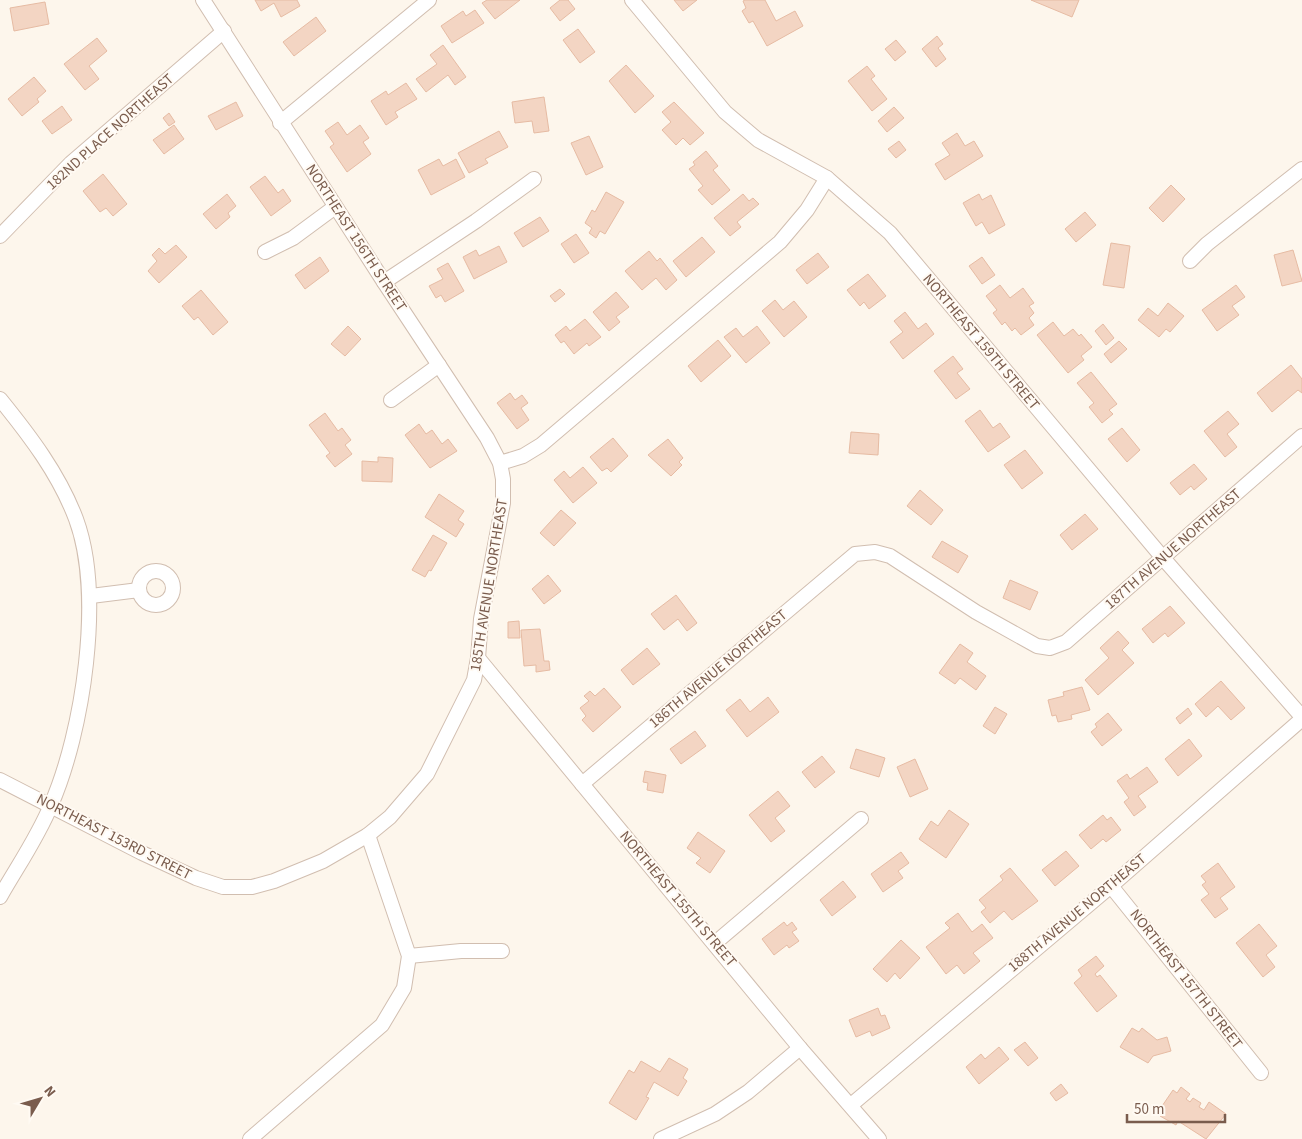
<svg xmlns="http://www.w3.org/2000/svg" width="1302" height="1139" viewBox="0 0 1302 1139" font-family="'Source Sans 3',sans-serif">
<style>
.building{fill:#f3d5c3;stroke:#e6bba3}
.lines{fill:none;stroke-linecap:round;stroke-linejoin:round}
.minor-casing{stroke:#d1beb0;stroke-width:16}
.minor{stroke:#fff;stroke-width:14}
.labels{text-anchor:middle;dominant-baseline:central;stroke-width:4;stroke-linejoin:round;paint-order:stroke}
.street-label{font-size:15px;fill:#7a5c4d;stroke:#fffaf3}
</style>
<rect width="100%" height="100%" fill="#fdf6ec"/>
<g class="building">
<polygon points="255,0 297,0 300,6 281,17 274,3 261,11"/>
<polygon points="487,0 520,0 495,19 482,3"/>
<polygon points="560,0 568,0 575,9 560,21 550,8"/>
<polygon points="674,0 697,0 683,11"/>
<polygon points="745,0 765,0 776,21 795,11 803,26 767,46 753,21 749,23 742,11 746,8 743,1"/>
<polygon points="1031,0 1079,0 1072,17"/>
<polygon points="45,2 49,24 14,31 10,8"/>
<polygon points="475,10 484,23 452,43 441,26 463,11 466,16"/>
<polygon points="316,17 326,31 294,56 283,42"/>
<polygon points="578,29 595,52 580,63 563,40"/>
<polygon points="937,36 943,44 938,48 946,59 936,67 922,49"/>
<polygon points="97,38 107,51 89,66 99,79 85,90 64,64"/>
<polygon points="896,40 906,52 895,61 885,49"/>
<polygon points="443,45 466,77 455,85 448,75 426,92 416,79 437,64 430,55"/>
<polygon points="626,65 654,96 635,113 609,81"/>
<polygon points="867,66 875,76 871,79 887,99 872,111 848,81"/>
<polygon points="34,77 46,91 37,99 39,102 22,116 8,99"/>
<polygon points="406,83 417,99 395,112 398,117 386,125 371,101 386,91 388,95"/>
<polygon points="544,97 549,131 534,133 532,121 515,123 512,102"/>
<polygon points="236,102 243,116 216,130 208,116"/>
<polygon points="674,102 704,133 690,145 683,138 676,145 662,130 671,122 662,112"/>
<polygon points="62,106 72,120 52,134 42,121"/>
<polygon points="894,107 904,118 887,132 878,121"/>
<polygon points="169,113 175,122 169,126 163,118"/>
<polygon points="338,122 347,135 360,125 369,138 363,142 371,154 347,172 330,147 334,144 325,131"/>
<polygon points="174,125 184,139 164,154 153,140"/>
<polygon points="499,131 508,147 485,159 488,163 469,173 458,153"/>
<polygon points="957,133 965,146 974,141 983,156 945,180 935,164 950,155 942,143"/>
<polygon points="589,136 603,167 586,175 571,143"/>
<polygon points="899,141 906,150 896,158 888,149"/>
<polygon points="706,151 718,166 713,170 730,190 712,205 698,190 703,186 689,169 695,165 693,162"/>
<polygon points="439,159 443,166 456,159 465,177 431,195 418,170"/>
<polygon points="103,174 127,204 113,216 106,208 100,212 83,191"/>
<polygon points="265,176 278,193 283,189 291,201 271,216 250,187"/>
<polygon points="1171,185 1185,199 1163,222 1149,208"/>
<polygon points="606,192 624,202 605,234 600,231 596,238 589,233 592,228 585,223 592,210 595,212"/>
<polygon points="227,194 236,206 228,213 230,217 216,229 203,214"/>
<polygon points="743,194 749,201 753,198 759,204 737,222 741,227 730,236 714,218"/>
<polygon points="979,194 982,200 991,195 1005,225 989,234 982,222 976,226 963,203"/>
<polygon points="1085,212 1096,225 1076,242 1065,229"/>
<polygon points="540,217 549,231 523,247 514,233"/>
<polygon points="576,234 589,253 574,263 561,244"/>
<polygon points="702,237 715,252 686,277 673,261"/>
<polygon points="1111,243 1130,246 1124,288 1103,285"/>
<polygon points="176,245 187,257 159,283 148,271 157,261 152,255 159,248 165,254"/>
<polygon points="499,246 507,262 474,279 463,257 476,250 479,256"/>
<polygon points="1293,250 1302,281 1282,286 1274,255"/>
<polygon points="649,251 657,261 660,258 677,280 666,290 656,278 642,290 625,271"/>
<polygon points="818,253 829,267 807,284 796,270"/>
<polygon points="320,257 329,271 305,289 295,275"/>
<polygon points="982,257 995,275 982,284 969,266"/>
<polygon points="448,263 464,291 445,302 441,295 436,298 429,286 443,279 437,269"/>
<polygon points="868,274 886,296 869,309 864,302 860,306 847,290"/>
<polygon points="1000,285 1010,298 1023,288 1034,303 1029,306 1034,313 1029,318 1034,325 1021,335 1015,328 1012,331 1005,322 1002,325 993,313 997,310 986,296"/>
<polygon points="1236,285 1245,297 1232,306 1239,315 1217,331 1202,310"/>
<polygon points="560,289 565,294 555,302 550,296"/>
<polygon points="201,290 228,322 213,335 198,317 194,320 182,306"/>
<polygon points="616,292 629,307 616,317 620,322 609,331 593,312"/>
<polygon points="775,300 783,310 794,301 807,317 784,337 762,311"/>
<polygon points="1168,303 1184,316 1170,332 1166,329 1159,337 1138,320 1148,308 1158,316"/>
<polygon points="905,312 918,329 926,323 934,334 903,359 890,342 903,332 894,321"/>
<polygon points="585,319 601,337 589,346 587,343 574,354 564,341 561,343 555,335 566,326 570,331"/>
<polygon points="1053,322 1064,336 1073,329 1079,336 1081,334 1092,347 1081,356 1084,360 1068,373 1037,335"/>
<polygon points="1103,324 1114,338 1106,345 1095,331"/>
<polygon points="348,326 361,339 345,356 331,344"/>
<polygon points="757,326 770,343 746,363 724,337 736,328 743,337"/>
<polygon points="718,340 731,356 701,382 688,366"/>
<polygon points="1119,341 1127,349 1111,363 1104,354"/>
<polygon points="953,356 963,369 957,373 970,389 956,399 934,371"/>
<polygon points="1291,365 1302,379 1302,393 1298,390 1272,412 1257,393"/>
<polygon points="1091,372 1117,404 1109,410 1113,414 1102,423 1089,407 1094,403 1077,383"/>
<polygon points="510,393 515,400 522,395 528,403 521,408 529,420 517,429 497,403"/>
<polygon points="980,410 993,428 1000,423 1010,437 988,452 965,421"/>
<polygon points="1228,411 1239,424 1227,434 1237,447 1225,457 1204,431"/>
<polygon points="325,413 338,431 342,428 351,440 345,445 352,454 335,467 326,456 330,453 309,425"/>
<polygon points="419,424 426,434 432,430 442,444 448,439 457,451 430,468 405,435"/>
<polygon points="1122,428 1140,450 1127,462 1108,439"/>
<polygon points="851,432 879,434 878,455 849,453"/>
<polygon points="613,438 628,456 611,472 607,468 602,471 590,457"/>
<polygon points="668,439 683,458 679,462 682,465 671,476 648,455"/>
<polygon points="1025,450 1043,473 1022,489 1004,465"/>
<polygon points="378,457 393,458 392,482 362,481 362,461 378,462"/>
<polygon points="1194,464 1207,479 1194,490 1191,486 1180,495 1170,483"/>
<polygon points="583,467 597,483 573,503 554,480 564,471 570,478"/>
<polygon points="920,490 943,510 931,525 907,506"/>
<polygon points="439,494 464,511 458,520 464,524 456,537 425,517"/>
<polygon points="561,510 576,523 554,546 540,533"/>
<polygon points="1085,514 1098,529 1072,550 1060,535"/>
<polygon points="433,535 447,543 431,571 429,570 425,577 412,570"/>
<polygon points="942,541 968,556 958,573 932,557"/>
<polygon points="548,575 561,591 544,604 532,589"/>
<polygon points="1010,580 1038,592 1030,610 1003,598"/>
<polygon points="676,595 697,623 687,631 678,619 664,630 651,614"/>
<polygon points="1170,606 1185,623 1168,637 1165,633 1153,643 1142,629"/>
<polygon points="519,621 520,638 508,638 508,622"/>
<polygon points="540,629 544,661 549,661 550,670 536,672 536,665 524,666 521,630"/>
<polygon points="1118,631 1129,643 1122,650 1134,663 1098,695 1085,680 1109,658 1100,648"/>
<polygon points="960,644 973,653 967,662 986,676 976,690 960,678 955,684 939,673"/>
<polygon points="647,648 660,664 633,685 621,670"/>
<polygon points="1221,681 1245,708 1231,720 1218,706 1206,717 1195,704"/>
<polygon points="1082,687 1090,710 1071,715 1072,719 1058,722 1056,715 1052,716 1048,700 1064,696 1063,692"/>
<polygon points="604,688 621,707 593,732 582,720 586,716 580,708 589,701 584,696 590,691 595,696"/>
<polygon points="768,697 779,712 747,737 726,710 740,699 750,712"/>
<polygon points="995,707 1007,714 995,734 983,726"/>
<polygon points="1188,708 1192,714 1180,724 1176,718"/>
<polygon points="1108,713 1122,730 1102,746 1091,732 1097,727 1095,724"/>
<polygon points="695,731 706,746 681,764 670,749"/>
<polygon points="1189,739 1202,756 1178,776 1165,759"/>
<polygon points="856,749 885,758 879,777 850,768"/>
<polygon points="822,756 835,772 815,788 802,772"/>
<polygon points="915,759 928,789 910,797 897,767"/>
<polygon points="1147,767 1158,782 1138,796 1146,807 1134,816 1124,802 1129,798 1117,781 1127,774 1130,779"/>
<polygon points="645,771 666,775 663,793 647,790 648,783 643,782"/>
<polygon points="778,791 790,806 775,818 785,831 771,842 749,815"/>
<polygon points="949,810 969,824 946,858 919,839 931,821 938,826"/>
<polygon points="1103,815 1107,820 1111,817 1121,830 1106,842 1103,839 1091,849 1079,835"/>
<polygon points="698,832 725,851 710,873 696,863 701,858 687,848"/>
<polygon points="1066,851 1079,866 1055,886 1042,870"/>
<polygon points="901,852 909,863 898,871 903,878 883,892 871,874"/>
<polygon points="1218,863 1235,887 1220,898 1228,909 1215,918 1201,900 1209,894 1202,885 1206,882 1201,876"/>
<polygon points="1010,868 1038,901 1012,920 1004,911 990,923 981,912 986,908 979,900 1003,880 1000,876"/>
<polygon points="843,881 856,897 832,916 820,900"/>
<polygon points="958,913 972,932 982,924 993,938 973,953 980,961 964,974 957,965 946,974 926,947 950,928 945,923"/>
<polygon points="784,922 787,926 792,922 797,929 792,932 799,941 789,948 787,945 774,955 762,939"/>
<polygon points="1259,924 1277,946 1266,955 1275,967 1263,977 1236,943"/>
<polygon points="901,940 920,958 900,979 895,973 887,982 873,969"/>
<polygon points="1096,956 1104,966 1095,974 1097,977 1100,975 1117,996 1097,1012 1074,983 1082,976 1078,970"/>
<polygon points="878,1008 881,1016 885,1015 890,1028 872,1036 870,1031 856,1037 849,1020"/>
<polygon points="1132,1028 1139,1032 1142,1028 1157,1040 1167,1037 1171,1051 1153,1056 1148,1063 1120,1047"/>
<polygon points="1025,1042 1038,1058 1028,1066 1014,1050"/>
<polygon points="999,1047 1009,1059 979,1084 966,1067 981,1054 985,1059"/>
<polygon points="669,1058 688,1069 683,1078 687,1081 678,1096 654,1082 646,1097 649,1098 636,1120 609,1103 629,1070 634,1073 641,1061 660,1072"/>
<polygon points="1061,1084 1068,1093 1056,1101 1050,1093"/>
<polygon points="1181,1087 1190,1094 1186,1099 1190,1102 1193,1098 1201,1103 1199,1107 1204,1110 1209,1102 1226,1114 1206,1139 1178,1121 1176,1125 1160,1116 1160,1109 1173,1090 1177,1093"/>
</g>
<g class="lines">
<g class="minor-casing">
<g id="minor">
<polyline points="632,0 725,112 758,140 827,178 890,233 1163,558 1302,717"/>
<polyline points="280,123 429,0"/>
<polyline points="0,236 71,163 224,31"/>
<polyline points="265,252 293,238 335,207"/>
<polyline points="1190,261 1207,244 1302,169"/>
<polyline points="384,282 476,221 534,179"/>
<path d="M0 399C30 436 59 474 76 519 104 595 83 732 51 805 38 837 17 867 0 897"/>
<polyline points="391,400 439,365"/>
<polyline points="500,463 523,456 541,445 780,242 807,210 827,178"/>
<circle cx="156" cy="588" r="17"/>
<polyline points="91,596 139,590"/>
<polyline points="478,658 800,1048 879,1139"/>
<polyline points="0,780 142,853 196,878 223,887 252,887 274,881 323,861 368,835 390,817 427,774 474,680 478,658 481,619 503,503 503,479 500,463 487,438 384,282 203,0"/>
<polyline points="582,784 855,554 875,552 890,556 976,612 1037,646 1050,648 1066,642 1302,436"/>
<polyline points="1111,886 1261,1073"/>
<polyline points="715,943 861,819"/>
<polyline points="409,956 461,951 502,951"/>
<polyline points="851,1105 1111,886 1302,719"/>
<polyline points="250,1139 382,1025 404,988 409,956 368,835"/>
<polyline points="661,1139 715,1114 748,1092 800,1048"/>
</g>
</g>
<use href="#minor" class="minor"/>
</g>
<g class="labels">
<g class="street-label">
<text transform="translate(110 132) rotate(-42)">182ND PLACE NORTHEAST</text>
<text transform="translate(356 238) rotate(57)">NORTHEAST 156TH STREET</text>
<text transform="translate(981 342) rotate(50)">NORTHEAST 159TH STREET</text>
<text transform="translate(1173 549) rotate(-41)">187TH AVENUE NORTHEAST</text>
<text transform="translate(489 585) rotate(-81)">185TH AVENUE NORTHEAST</text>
<text transform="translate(718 669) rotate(-40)">186TH AVENUE NORTHEAST</text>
<text transform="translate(114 837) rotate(27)">NORTHEAST 153RD STREET</text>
<text transform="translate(678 899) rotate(50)">NORTHEAST 155TH STREET</text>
<text transform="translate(1077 913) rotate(-40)">188TH AVENUE NORTHEAST</text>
<text transform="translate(1186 979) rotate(52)">NORTHEAST 157TH STREET</text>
</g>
</g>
<g transform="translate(40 1099) rotate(52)" stroke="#fffaf3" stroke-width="4" paint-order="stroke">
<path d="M0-4L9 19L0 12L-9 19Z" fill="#7a5c4d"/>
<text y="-8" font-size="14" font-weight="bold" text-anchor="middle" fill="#7a5c4d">N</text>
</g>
<path d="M1127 1114v8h98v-8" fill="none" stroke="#7a5c4d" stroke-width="2.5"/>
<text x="1134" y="1114" font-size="15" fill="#7a5c4d" stroke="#fffaf3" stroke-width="4" paint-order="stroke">50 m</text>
</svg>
